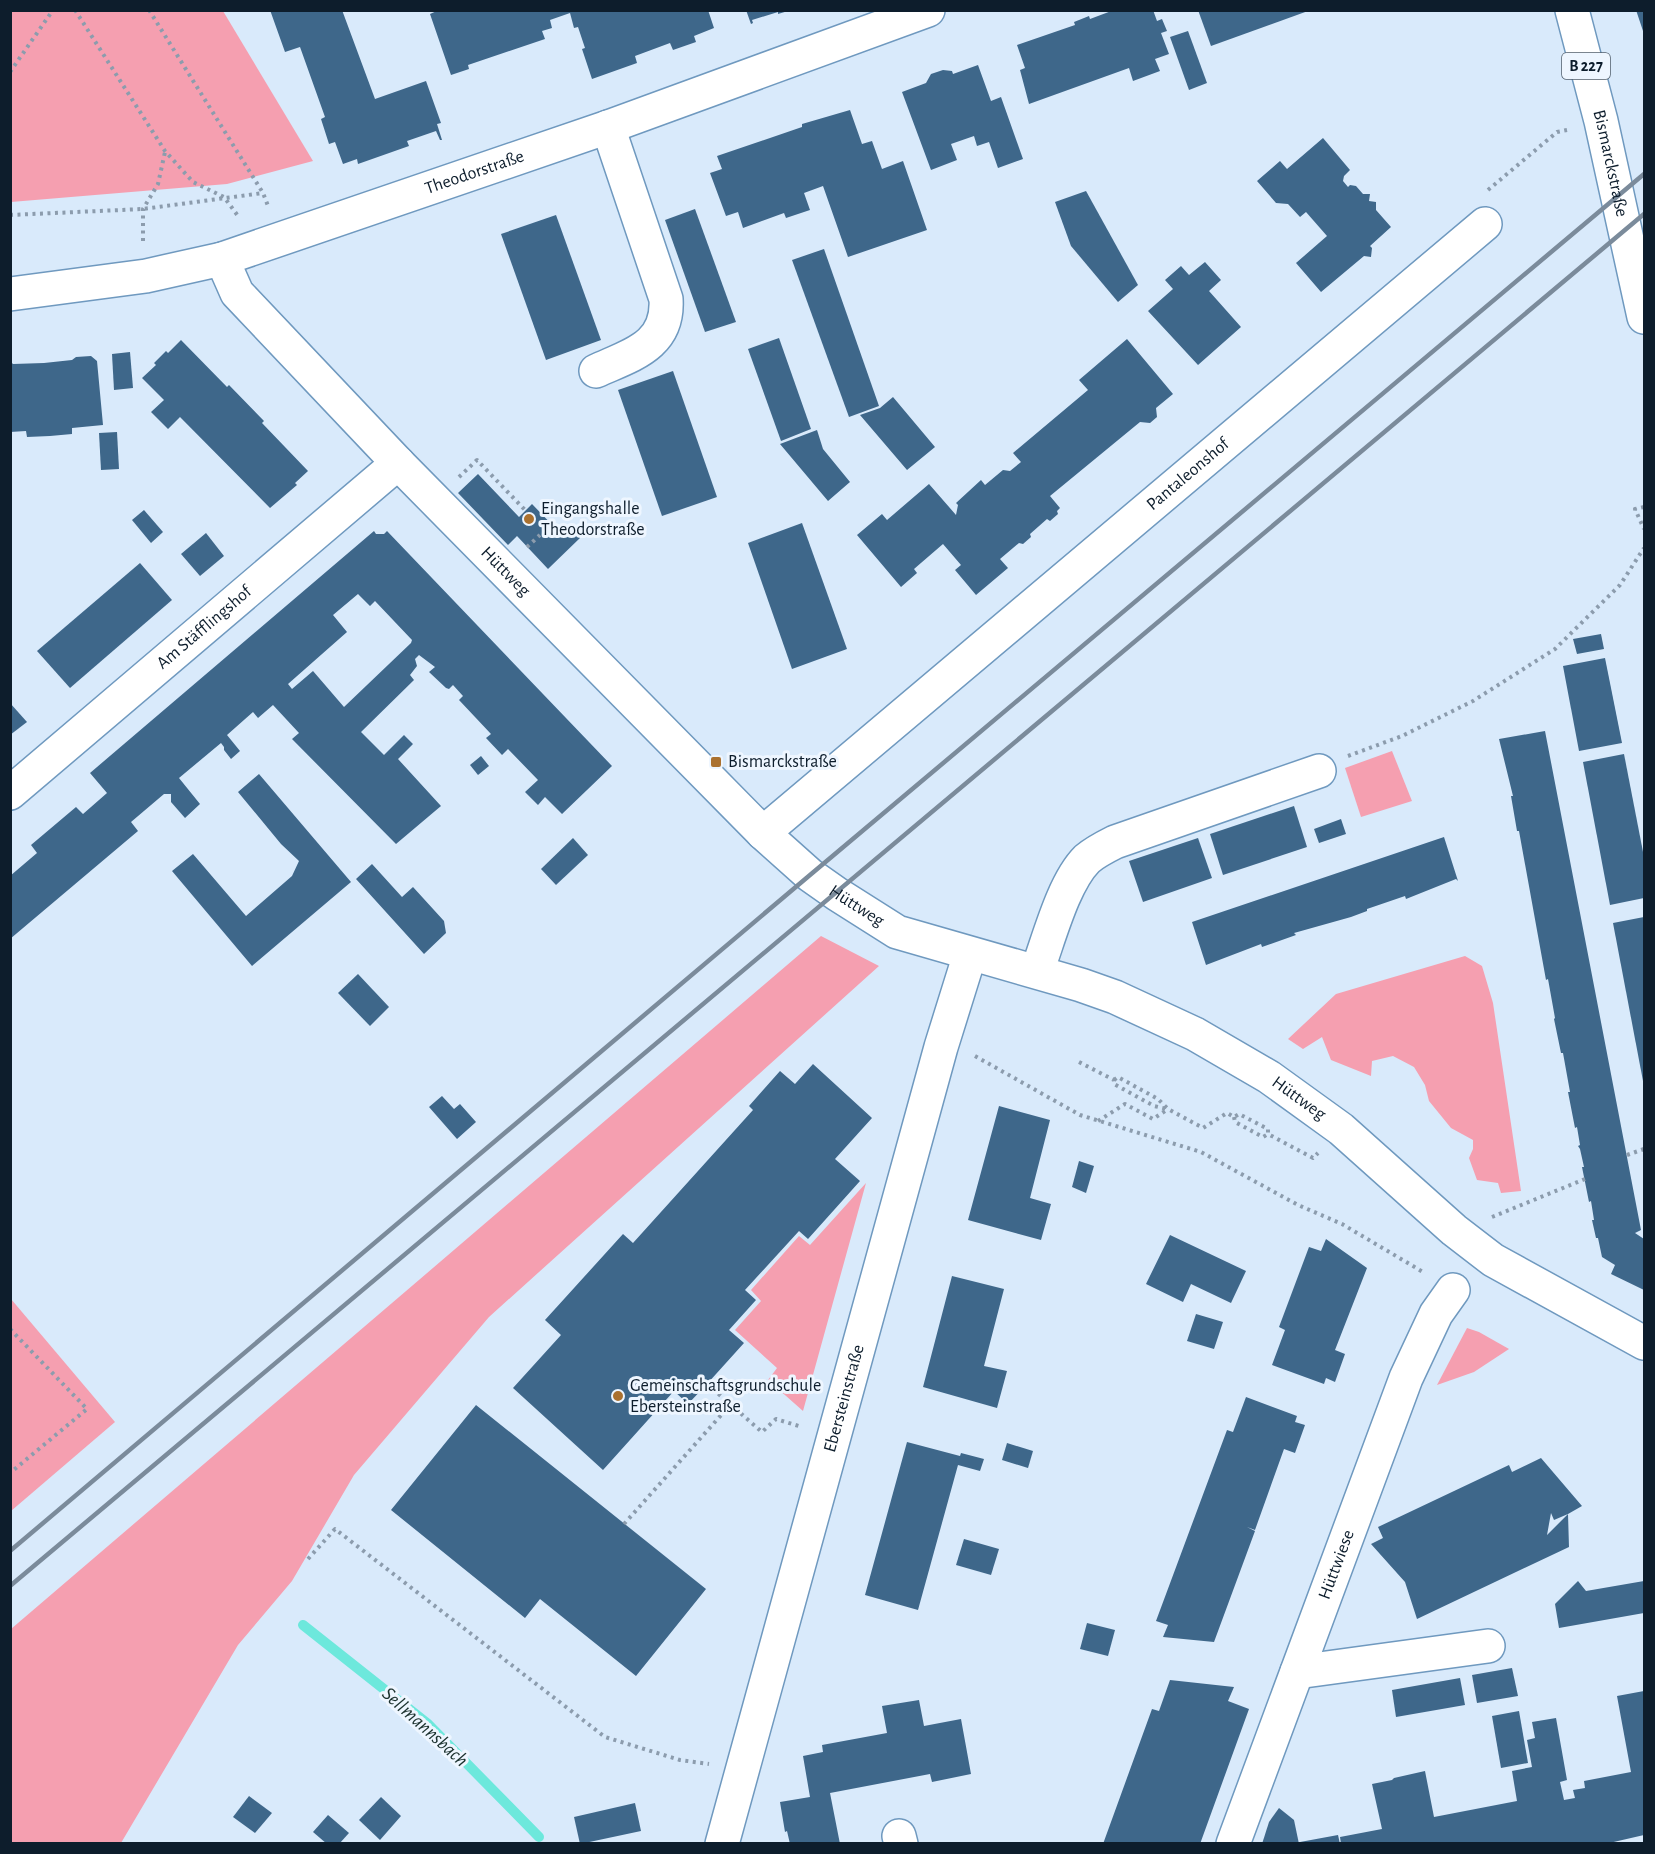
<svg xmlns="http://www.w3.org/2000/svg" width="1655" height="1854" viewBox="0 0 1655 1854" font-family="'Alegreya Sans',sans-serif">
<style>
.green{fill:#f59fb0}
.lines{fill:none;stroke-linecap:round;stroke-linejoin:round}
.stream{stroke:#6de8dc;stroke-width:10}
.building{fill:#3e678a;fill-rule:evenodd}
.minor-casing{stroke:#6f99bf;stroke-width:36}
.major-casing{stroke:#6f99bf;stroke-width:36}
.path{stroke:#8c9cad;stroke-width:4;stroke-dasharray:3 4.5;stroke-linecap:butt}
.minor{stroke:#fff;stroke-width:33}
.major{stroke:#fff;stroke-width:33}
.rail{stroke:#7b8b9b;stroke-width:4.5}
.poi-dot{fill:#aa712f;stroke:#eef6ff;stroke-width:2}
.labels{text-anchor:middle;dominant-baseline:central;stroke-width:6;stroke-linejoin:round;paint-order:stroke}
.shield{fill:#eef6ff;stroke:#505e6b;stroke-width:1.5}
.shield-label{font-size:16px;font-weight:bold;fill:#0d1d2c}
.street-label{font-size:18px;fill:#0d1d2c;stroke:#eef6ff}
.poi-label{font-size:18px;fill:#0d1d2c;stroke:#eef6ff;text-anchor:start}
.water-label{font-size:20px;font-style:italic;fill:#1b312e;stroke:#eef6ff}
</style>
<rect width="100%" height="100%" fill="#d9eafb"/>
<g class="green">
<polygon points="11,10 223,11 313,161 227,184 11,202"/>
<polygon points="1392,751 1412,801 1361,817 1345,768"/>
<polygon points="821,936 879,966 489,1317 354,1475 292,1581 238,1645 121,1843 11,1843 11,1629"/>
<polygon points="1465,956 1482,966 1493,1003 1521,1191 1501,1193 1498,1183 1477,1180 1469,1158 1473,1149 1473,1140 1451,1128 1429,1101 1425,1085 1414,1067 1393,1056 1372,1061 1371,1076 1331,1060 1322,1037 1303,1049 1288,1039 1336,994"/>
<polygon points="866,1183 803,1411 768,1380 777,1368 735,1330 761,1301 751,1290 799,1236 810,1245"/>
<polygon points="11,1299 115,1422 11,1511 10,1511"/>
<polygon points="1467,1328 1479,1332 1509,1349 1474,1372 1437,1385"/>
</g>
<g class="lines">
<polyline class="stream" points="303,1625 428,1724 539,1837"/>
</g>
<g class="building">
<polygon points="270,10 342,10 375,99 426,81 441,123 437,124 442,140 440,140 436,131 407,141 409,146 358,164 357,159 343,164 335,142 329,144 321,119 325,117 300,47 285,52"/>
<polygon points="439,10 708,10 714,28 694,36 696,42 673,50 670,43 635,56 637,63 592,79 582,49 585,48 578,27 574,28 570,13 550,20 552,28 542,31 545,39 468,65 469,69 451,75 430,14"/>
<polygon points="746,10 788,10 788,11 778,14 778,12 752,20 753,23 751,24"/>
<polygon points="1114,10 1153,10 1157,21 1162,19 1167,31 1161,33 1169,54 1155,59 1160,71 1133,81 1129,68 1029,104 1020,70 1025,68 1017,45 1075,25 1074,22 1089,16 1090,19"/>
<polygon points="1198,10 1308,10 1308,11 1211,46"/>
<polygon points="1636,10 1644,10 1644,34"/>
<polygon points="1188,31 1207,83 1189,90 1170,37"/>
<polygon points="978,65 991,101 1001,97 1023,159 998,168 989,142 977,146 974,136 951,144 957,160 931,170 902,92 926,83 931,74 943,70 952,71 953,74"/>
<polygon points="850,110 862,144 872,141 882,169 903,161 927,230 848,257 823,186 804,193 810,210 786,218 784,213 743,228 738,212 726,216 710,173 722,169 717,156 802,127 802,124"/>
<polygon points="1323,138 1350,170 1344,176 1343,181 1348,187 1350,185 1356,186 1363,194 1370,194 1369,201 1376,202 1376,210 1391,227 1370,246 1372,248 1371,257 1364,256 1321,292 1296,263 1327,236 1306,212 1300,217 1288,204 1276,203 1257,181 1280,161 1287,169"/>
<polygon points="1086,191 1138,285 1118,302 1071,246 1055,202"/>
<polygon points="695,209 736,322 705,332 665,220"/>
<polygon points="556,215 601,340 546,360 501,234"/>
<polygon points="824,249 879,406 849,417 792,260"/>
<polygon points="1205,262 1221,280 1209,291 1241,327 1198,365 1148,311 1173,289 1165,280 1181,266 1189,275"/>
<polygon points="779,338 811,429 781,441 748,349"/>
<polygon points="1127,339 1173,394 1156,408 1157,417 1150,423 1140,422 1050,496 1060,508 1057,511 1058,514 1050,521 1047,519 1030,534 1031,537 1023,544 1019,543 1000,559 1008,568 976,595 955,570 961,565 943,544 914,569 917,573 901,587 857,535 882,514 887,520 929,484 956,515 958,505 956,503 981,480 985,485 1003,470 1010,471 1021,462 1013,453 1088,390 1079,380"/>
<polygon points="181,340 227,387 229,385 264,421 262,423 308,471 295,483 297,485 270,508 180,417 168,429 151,412 164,400 142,378 156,365 154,363 166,351 168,353"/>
<polygon points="130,352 133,388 114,390 112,354"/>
<polygon points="91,356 97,361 103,425 72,428 72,434 50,436 27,437 26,431 10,432 10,361 13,364 44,363 72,360 76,357"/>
<polygon points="673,371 717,497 662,516 618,390"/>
<polygon points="893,397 935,447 907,470 860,415 880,408"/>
<polygon points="817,430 823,449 850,482 828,501 780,444"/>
<polygon points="117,432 119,469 101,470 99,433"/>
<polygon points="478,474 519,517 532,504 561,534 569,526 581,537 548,569 517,536 508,545 458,493"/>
<polygon points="144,510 163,532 151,543 132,520"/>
<polygon points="802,523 847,649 792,669 748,543"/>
<path d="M374 531 376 534H384L387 531 612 766 562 814 545 797 538 805 525 792 538 780 508 749 502 755 486 738 491 734 459 700 463 696 453 685 449 689 446 688 429 672 435 667 419 655 415 659 417 666 410 675 414 680 361 732 384 755 404 735 413 744 398 759 441 806 396 844 292 739 299 733 273 705 258 718 253 712 227 735 240 751 231 759 224 750V747L221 743 179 778 200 804 185 818 171 802V794H164L131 822 138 831 10 939V876L37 853 31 845 76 807 83 814 107 793 90 773ZM358 594 370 606 375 601 412 640 411 643 344 707 313 671 292 689 288 684 347 632 333 615Z"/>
<polygon points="206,533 224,556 200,576 181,554"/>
<polygon points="140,563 172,600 70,688 37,651"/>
<polygon points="1601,634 1604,649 1577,654 1573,639"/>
<polygon points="1605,658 1622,743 1579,751 1563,666"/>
<polygon points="10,703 27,722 10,735"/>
<polygon points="1545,731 1641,1230 1635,1233 1644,1239 1644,1290 1611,1274 1615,1265 1602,1257 1598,1238 1596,1238 1592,1220 1594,1220 1591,1201 1589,1202 1582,1167 1584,1167 1580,1149 1578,1146 1580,1145 1577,1127 1575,1128 1568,1092 1570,1092 1563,1053 1561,1053 1554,1019 1555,1018 1548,979 1546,980 1519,831 1517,831 1511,796 1513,796 1499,739"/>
<polygon points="1624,754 1644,857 1644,898 1610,905 1583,762"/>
<polygon points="481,756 489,766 478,775 470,765"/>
<polygon points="259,774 351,882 252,966 172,871 193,854 246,916 292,876 299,861 281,844 238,792"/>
<polygon points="1294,806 1307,847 1223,875 1210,834"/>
<polygon points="1341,819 1346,834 1319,843 1314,829"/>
<polygon points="1444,837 1458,881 1456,879 1406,899 1405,896 1367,909 1367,911 1351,917 1294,933 1296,935 1262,947 1261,944 1206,965 1192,922"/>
<polygon points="573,838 588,855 556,885 541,869"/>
<polygon points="1198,838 1212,878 1143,902 1129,861"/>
<polygon points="372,864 402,897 413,887 444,921 446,933 424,954 356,879"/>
<polygon points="1644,917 1644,1081 1643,1081 1613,923"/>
<polygon points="358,974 389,1007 370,1026 338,993"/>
<polygon points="813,1064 872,1118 835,1159 860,1181 808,1239 799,1231 745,1290 756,1300 729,1330 744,1343 707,1384 688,1404 674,1391 603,1470 513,1388 561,1335 545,1320 623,1234 633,1243 753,1110 749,1106 780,1071 795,1084"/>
<polygon points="442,1096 454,1109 460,1104 476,1122 457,1139 429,1107"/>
<polygon points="999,1106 1050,1120 1030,1198 1051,1204 1041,1240 968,1220"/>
<polygon points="1079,1161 1094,1166 1086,1193 1072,1187"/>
<polygon points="1170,1235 1246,1271 1231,1303 1191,1284 1183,1302 1146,1284"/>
<polygon points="1326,1239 1367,1268 1335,1350 1345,1354 1335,1382 1326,1378 1324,1384 1272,1365 1285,1330 1279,1327 1309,1247 1321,1251"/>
<polygon points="952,1276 1004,1289 984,1366 1007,1371 997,1408 923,1387"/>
<polygon points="1196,1314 1223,1322 1214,1349 1187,1341"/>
<polygon points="1246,1397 1297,1416 1295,1422 1305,1425 1295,1453 1284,1449 1255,1530 1247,1527 1255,1531 1214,1642 1163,1637 1168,1625 1156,1621 1227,1430 1233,1432"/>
<polygon points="476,1405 706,1589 636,1676 540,1599 525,1618 391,1510"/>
<polygon points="907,1442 960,1456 961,1453 984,1459 980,1471 958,1465 918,1610 865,1595"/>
<polygon points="1007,1443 1033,1451 1028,1468 1002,1460"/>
<path d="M1541 1458 1582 1506 1568 1514 1569 1547 1417 1619 1405 1582 1371 1544 1383 1538 1378 1527 1509 1465 1512 1472ZM1551 1513 1554 1520 1568 1514 1547 1535Z"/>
<polygon points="964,1539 999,1549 991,1575 956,1565"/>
<polygon points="1578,1581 1586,1591 1644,1581 1644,1613 1559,1628 1555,1604"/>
<polygon points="1087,1623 1115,1630 1108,1656 1080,1649"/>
<polygon points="1512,1668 1518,1696 1477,1703 1472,1675"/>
<polygon points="1460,1678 1465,1705 1396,1717 1392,1690"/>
<polygon points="1170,1680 1234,1687 1228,1701 1249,1709 1200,1844 1103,1844 1152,1709 1159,1711"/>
<polygon points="1644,1691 1644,1835 1605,1844 1341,1844 1340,1837 1382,1829 1372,1784 1392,1780 1394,1778 1425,1771 1434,1817 1517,1801 1512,1771 1532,1767 1527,1740 1535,1738 1532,1722 1556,1718 1567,1780 1560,1782 1564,1800 1575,1798 1573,1790 1585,1788 1584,1781 1631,1772 1617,1696"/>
<polygon points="919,1700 924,1726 961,1719 971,1774 932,1782 930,1774 830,1793 840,1844 790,1844 787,1831 785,1832 780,1802 810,1797 803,1756 823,1752 822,1745 887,1733 882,1706"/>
<polygon points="1519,1711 1528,1763 1501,1768 1492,1716"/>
<polygon points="249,1796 272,1813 255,1833 233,1817"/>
<polygon points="381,1797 401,1816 380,1840 359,1820"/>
<polygon points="635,1803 641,1831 580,1844 574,1817"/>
<polygon points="1279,1808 1294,1820 1299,1844 1262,1844 1269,1822"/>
<polygon points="328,1815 349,1833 339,1844 327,1844 313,1832"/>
<polygon points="1338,1835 1340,1844 1300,1844 1300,1842"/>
</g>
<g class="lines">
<g class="minor-casing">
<g id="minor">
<path id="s1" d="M222 259 237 293 398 463 763 833 810 875 837 894 897 932 1081 985 1115 997 1195 1034 1269 1077 1341 1129 1454 1230 1493 1260 1644 1343"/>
<path id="s2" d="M10 294 146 276 222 259 608 127 928 10"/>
<path d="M596 371C631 355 669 346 666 299L608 127"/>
<path id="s3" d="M10 793 398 463"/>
<path id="s4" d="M763 833 1485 224"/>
<path d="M1037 971C1049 939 1063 883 1087 859 1095 852 1105 847 1115 842L1319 771"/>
<polyline points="1297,1672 1488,1646"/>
<polyline points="899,1836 901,1844"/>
<path id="s5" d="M722 1844 941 1047 970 954"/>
<path id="s6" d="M1233 1844 1406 1378 1436 1314 1453 1290"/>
</g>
</g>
<g class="major-casing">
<g id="major">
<path id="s7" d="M1572 10 1601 121 1644 317"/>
</g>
</g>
<g class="path">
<polyline points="75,10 165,151 193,182 224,197 238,216"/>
<polyline points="149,10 263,193 268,206"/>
<polyline points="10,72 53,10"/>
<polyline points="1488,190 1557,132 1567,130"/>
<polyline points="10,215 143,209 263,193"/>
<polyline points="143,241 143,209 158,184 165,152"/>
<polyline points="459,477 477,460 525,510"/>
<polyline points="1644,507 1635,509 1644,529"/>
<polyline points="527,547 540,535"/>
<polyline points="1348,756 1402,736 1473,701 1555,649 1620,585 1644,548"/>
<polyline points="975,1056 1080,1115 1201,1152 1298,1205 1342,1224 1423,1272"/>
<polyline points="1079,1062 1114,1080 1114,1084 1154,1106 1167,1109"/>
<polyline points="1114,1080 1118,1077 1158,1099 1168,1109 1203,1128 1227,1113 1234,1117 1239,1114 1268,1129 1268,1134 1313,1158 1318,1153"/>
<polyline points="1234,1117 1235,1122 1263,1137 1268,1134"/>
<polyline points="1098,1121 1125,1104 1153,1119 1168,1109"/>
<polyline points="1627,1155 1644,1149"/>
<polyline points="1492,1217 1585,1179"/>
<polyline points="10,1329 87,1409 10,1473"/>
<polyline points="707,1384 762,1432 776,1419 802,1427"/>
<polyline points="624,1524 731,1404"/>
<polyline points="308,1559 335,1529 605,1737 680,1760 709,1764"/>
</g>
<use href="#minor" class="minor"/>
<use href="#major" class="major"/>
<g class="rail">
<polyline points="10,1551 810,875 1644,174"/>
<polyline points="10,1586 1644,214"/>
</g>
</g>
<g class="poi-dot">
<circle cx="529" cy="519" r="6"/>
<rect x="710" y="756" width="12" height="12" rx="3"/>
<circle cx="618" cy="1396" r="6"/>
</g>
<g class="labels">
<rect class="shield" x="1562" y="53" width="48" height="26" rx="4.5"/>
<g class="shield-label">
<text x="1586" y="66">B 227</text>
</g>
<g class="street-label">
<text stroke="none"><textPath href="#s7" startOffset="158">Bismarckstraße</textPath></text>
<text stroke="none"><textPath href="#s2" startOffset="482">Theodorstraße</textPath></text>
<text stroke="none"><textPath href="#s4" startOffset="556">Pantaleonshof</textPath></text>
<text stroke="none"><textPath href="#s1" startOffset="424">Hüttweg</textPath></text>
<text stroke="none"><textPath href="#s3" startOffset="255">Am Stäfflingshof</textPath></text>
<text stroke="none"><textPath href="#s1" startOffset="910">Hüttweg</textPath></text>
<text stroke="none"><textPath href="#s1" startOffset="1396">Hüttweg</textPath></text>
<text stroke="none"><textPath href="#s5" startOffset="462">Ebersteinstraße</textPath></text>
<text stroke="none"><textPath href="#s6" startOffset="298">Hüttwiese</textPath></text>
</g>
<g class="poi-label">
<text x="541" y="509">Eingangshalle<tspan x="541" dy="21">Theodorstraße</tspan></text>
<text x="728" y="762">Bismarckstraße</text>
<text x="630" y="1386">Gemeinschaftsgrundschule<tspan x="630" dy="21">Ebersteinstraße</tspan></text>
</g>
<g class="water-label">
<text transform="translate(425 1727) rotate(42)">Sellmannsbach</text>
</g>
</g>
<rect width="1655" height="1854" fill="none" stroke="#0d1d2c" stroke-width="24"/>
</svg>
